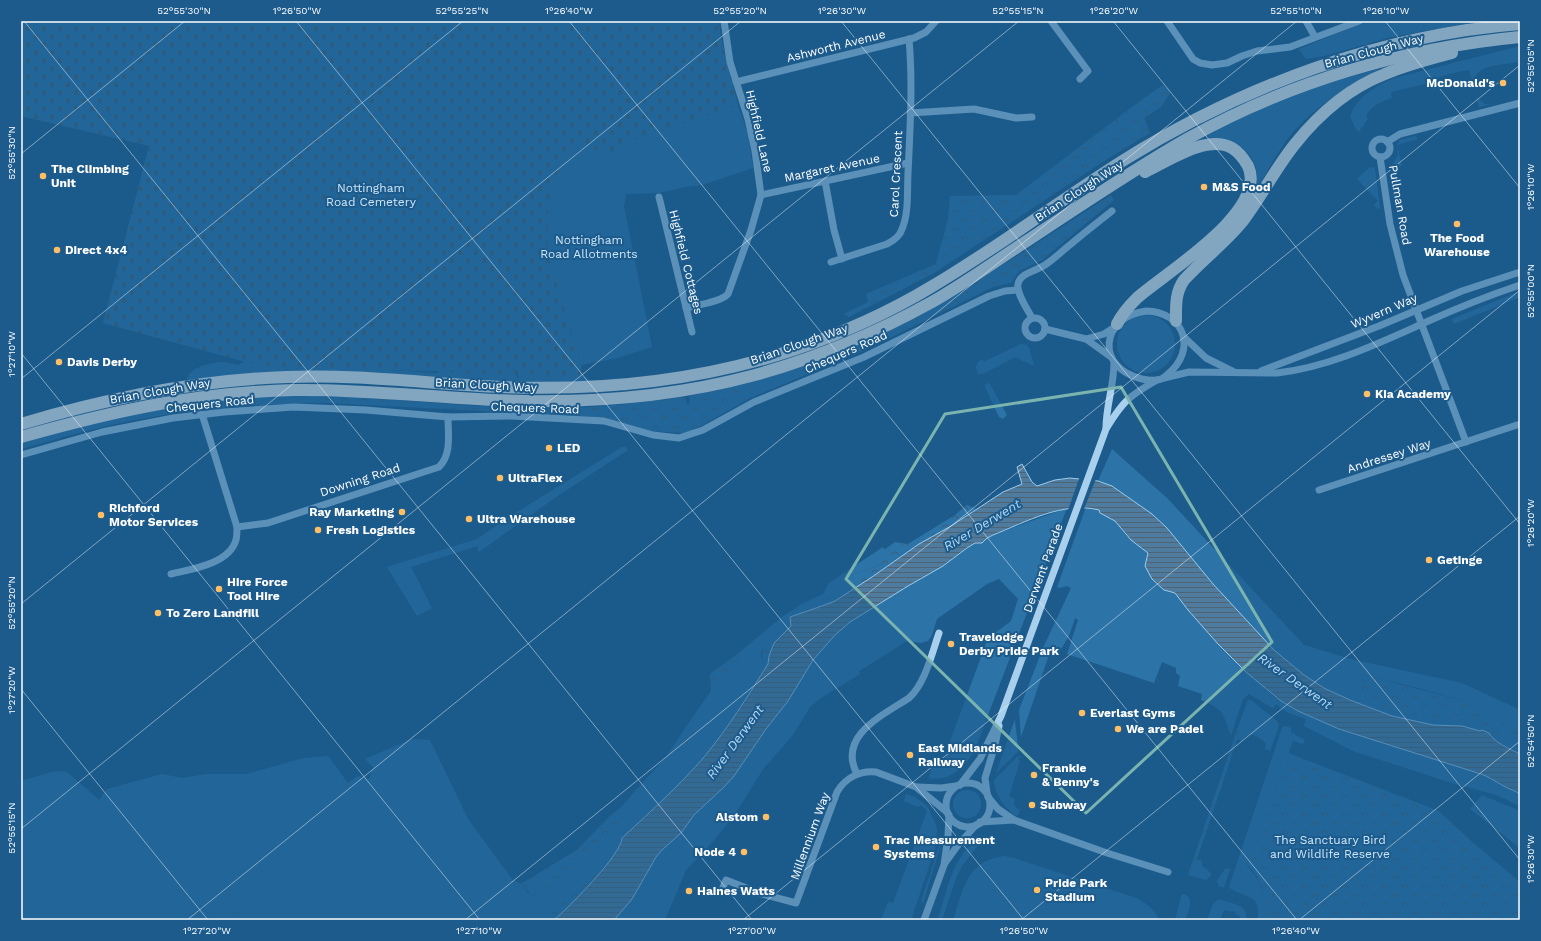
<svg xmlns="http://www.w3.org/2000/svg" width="1541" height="941" viewBox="0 0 1541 941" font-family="'Work Sans',sans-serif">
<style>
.green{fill:#2c74a8}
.forest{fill:url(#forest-crowns)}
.cemetery{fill:url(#cemetery-stones)}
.water{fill:url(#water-rules);stroke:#9bccef}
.pier{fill:#1c5b8c}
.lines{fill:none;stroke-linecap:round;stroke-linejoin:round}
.minor{stroke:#a8d0ed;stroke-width:7}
.highway{stroke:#fff;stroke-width:12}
.marked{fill:none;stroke:#7bb4af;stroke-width:3;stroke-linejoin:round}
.ticks{fill:none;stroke:#fff;stroke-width:1;stroke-opacity:0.45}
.poi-dot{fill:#febe65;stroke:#1c5b8c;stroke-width:1.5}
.labels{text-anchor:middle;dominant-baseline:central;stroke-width:4;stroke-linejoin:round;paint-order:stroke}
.street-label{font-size:12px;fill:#fff;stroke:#1c5b8c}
.poi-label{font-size:12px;font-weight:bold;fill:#fff;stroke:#1c5b8c;text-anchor:start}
.park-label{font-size:12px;fill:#cde7f9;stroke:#1c5b8c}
.water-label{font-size:13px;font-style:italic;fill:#b3d9f4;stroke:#1c5b8c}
.neatline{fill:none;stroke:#fff;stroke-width:1.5}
.ticks-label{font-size:10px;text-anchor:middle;fill:#fff}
</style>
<defs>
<pattern id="forest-crowns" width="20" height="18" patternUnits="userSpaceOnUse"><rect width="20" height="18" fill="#2c74a8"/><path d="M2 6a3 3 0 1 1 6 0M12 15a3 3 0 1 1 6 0" fill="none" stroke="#3e5e75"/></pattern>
<pattern id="cemetery-stones" width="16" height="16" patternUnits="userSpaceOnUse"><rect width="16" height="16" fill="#2c74a8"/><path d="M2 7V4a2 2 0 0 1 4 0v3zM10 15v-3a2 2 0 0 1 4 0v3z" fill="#3e5e75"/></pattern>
<pattern id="water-rules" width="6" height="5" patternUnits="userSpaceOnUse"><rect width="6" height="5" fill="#4f7c9e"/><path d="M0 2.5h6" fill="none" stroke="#4e6475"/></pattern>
</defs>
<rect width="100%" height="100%" fill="#1c5b8c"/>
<g class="green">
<polygon points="1368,21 1481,21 1391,37 1324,56 1306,59 1299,49"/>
<path d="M1520 46V62C1496 66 1464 63 1477 98L1485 104H1491L1479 107 1469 70C1460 72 1439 74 1433 82L1391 92 1392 98C1382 101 1369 106 1366 117L1368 118 1363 127H1361L1360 132 1356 129 1350 117C1357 96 1376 86 1395 78Z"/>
<path d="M1378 69V71C1348 86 1316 106 1293 132 1278 150 1267 172 1255 192 1256 187 1257 182 1257 177 1257 157 1240 141 1222 138 1217 137 1211 139 1206 139L1205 136C1231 122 1257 108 1283 98 1314 87 1346 78 1378 69Z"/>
<polygon points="738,105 748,135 753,168 702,185 685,187 659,193 626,194 624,206 652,347 617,358 581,365 547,253 548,202 563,156 582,140 606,156 623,143"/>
<polygon points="1416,136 1417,139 1397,145 1402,166 1391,169 1397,195 1392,197 1389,170 1398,155 1397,145 1400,140"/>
<polygon points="1370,167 1375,168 1380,209 1378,209 1374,205 1378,201 1357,179"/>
<polygon points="1520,291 1520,297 1454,324 1452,319"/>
<circle cx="1146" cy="344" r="29"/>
<path d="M869 339 867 342 862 347 861 352 750 398 751 386 745 384C788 372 828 356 869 339Z"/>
<polygon points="1021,344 1027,345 1030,350 1034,366 1015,357 983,374 978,374 976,367 978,362 981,360 985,361"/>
<path d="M255 355 323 366 436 373 505 356 519 380 517 370 553 371 582 376 594 382 187 381C186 368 211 363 221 362 227 362 232 364 238 365Z"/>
<polygon points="989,383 990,384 1007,415 1003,419 999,417 985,387 985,385"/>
<path d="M312 396 324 397 326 403C260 404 195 408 130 421 93 428 57 439 21 449V443L29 441C81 427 134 412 187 404 228 399 270 397 312 396Z"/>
<polygon points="622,447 626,447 628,450 556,497 479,552 477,546 411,567 432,608 417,616 387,567 477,539 509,517"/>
<polygon points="1112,449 1167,498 1304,645 1354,660 1462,683 1520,710 1520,734 1507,725 1467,702 1419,688 1376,678 1349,685 1348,691 1384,710 1419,716 1467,720 1520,748 1520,754 1481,731 1462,726 1433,725 1392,716 1350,700 1312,681 1274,650 1213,584 1163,524 1152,514 1115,488 1098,481"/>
<path d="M1086 507 1099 510 1101 513 1115 521 1126 535 1148 553 1147 559 1168 592 1175 593 1188 610 1218 644 1272 695 1291 707 1339 729 1473 771 1493 779 1503 786 1514 790 1520 794V806L1496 795 1452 783 1353 751 1304 726 1306 719 1288 713 1276 704 1273 708 1249 694 1243 699 1231 735C1222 712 1225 710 1201 700L1202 694 1178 686 1180 676 1176 673V668L1162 662 1154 683 1067 654 1078 620 1075 618 1069 636 1058 654 1050 652 1021 737 1019 710 1043 648 1071 588 1067 586 1060 588 1057 587Z"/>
<path d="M1067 508 974 752C962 768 951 782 929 778L935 756 945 759 951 739 988 638 1011 621 1018 599 999 579 987 584 937 619 932 635 928 641 921 643 907 641 859 671 860 674 821 698 810 707 793 735 763 769 734 816 703 853 686 870 665 920H614L632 899 656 857 662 850 681 833 694 815 724 787 734 776 766 729 788 701 813 660 835 635 850 622 908 586 943 566 975 543H982L987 538 993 535Z"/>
<path d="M883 547 887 555 882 564 849 576C844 585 837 588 831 596H829L823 602H816L817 608 790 617 792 624 786 632 780 629 762 648 761 655 764 671C744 700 727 730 704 756 679 786 650 811 622 838L620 846 613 857 602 854 583 876 555 897 554 912 551 914 539 917 537 920H233L238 913 214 918 200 905 184 920H21V781L52 772 66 771 99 800 107 789 162 774 182 778 207 774H247L304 758 328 756 348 783 358 776 369 779 373 767 365 759 412 739 430 740 468 819 512 879 521 884 535 902 536 880 542 883 545 891 552 885 568 878 577 872 591 856 597 855 606 847 621 826 612 814 621 807 667 756 674 745 676 750 684 748 694 731 692 718 711 691 720 688 722 674 742 661 735 656 782 617 802 604 823 594 829 583Z"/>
<path d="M1248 700H1251L1278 722 1279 726 1270 751 1265 749 1266 743C1260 738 1254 732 1246 736L1242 741 1237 739 1240 731 1237 730Z"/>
<path d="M1015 719C1015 726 1019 747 1018 752L996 773Z"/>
<path d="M1285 726 1291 728V732L1299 737 1305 740 1303 744 1293 741 1246 864 1258 880 1262 891 1266 905 1263 920H1257C1264 892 1240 898 1229 887L1282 728Z"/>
<path d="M1018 756H1020L1018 761H1020L1009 796 1015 799 1014 804 1016 808 1020 810 1018 815 1016 816C1005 808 994 793 994 780Z"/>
<circle cx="967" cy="804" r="14"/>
<polygon points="906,794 915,797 928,807 937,828 935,848 911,920 881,920 888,902 893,903 927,811 921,805 918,807 904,801"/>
<polygon points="1482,795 1520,811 1520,848 1470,809"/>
<path d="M980 838H982V840L962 866 956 878 942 920H938C947 891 952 855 980 838Z"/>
<polygon points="941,840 942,841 923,903 921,902"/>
<path d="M1004 856 1014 858 1136 898C1146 903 1154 909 1159 920H953C964 889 966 861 1004 856Z"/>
<polygon points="1197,859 1202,861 1202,866 1211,873 1211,875 1206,880 1188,875"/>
<path d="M1225 868 1230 869 1224 888 1219 886 1217 882C1218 875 1224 874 1225 868Z"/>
<path d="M1182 894C1196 896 1188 911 1185 920H1175Z"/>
<path d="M1219 899C1230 903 1250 905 1246 920H1239L1240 916 1235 914 1236 912 1224 910 1220 920H1207L1213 904Z"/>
</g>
<g class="forest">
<polygon points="1163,85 1171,92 1161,107 1144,118 1150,133 1107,159 934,273 849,317 844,314 868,302 866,294 936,264 948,219 950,196 1016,195 1144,98"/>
<polygon points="1111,195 1114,200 1042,260 1019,271 1011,283 993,287 861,352 862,347 867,342 869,339 918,317 956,294 1022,253"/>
<path d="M745 384 751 386 750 398 699 427 693 429 691 431 683 433 650 431 601 418 583 416 326 403 324 397 346 396C416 401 488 409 558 408 601 408 643 402 685 397L687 404 690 403 689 396Z"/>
<path d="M967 505 976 509 951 526 919 544 872 577 835 601 817 608 816 602 818 599 823 602 829 596H831C837 588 844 585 849 576L882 564 880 558 887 555 884 550 895 542 908 544 955 515Z"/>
<path d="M781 629 786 632 777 639 768 664 764 671C761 652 759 637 781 629Z"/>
<polygon points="735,656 742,661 737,668 728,675 722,674 721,680 724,682 720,688 711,691 710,674"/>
<polygon points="1376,678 1467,702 1507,725 1520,734 1520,748 1467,720 1419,716 1384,710 1347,691 1349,685"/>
<polygon points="692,718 694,731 691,742 688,743 684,748 675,750 674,745"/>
<polygon points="1237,730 1240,731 1197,859 1188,875"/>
<path d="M1288 753 1439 811 1471 841 1520 882V920H1263C1264 915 1266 909 1265 904 1264 891 1257 872 1246 864Z"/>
<path d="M612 814 621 826 606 847 597 855 591 856 592 859 587 860C586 861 585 864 584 865 579 874 554 884 544 891L542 883 536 880 535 902 530 909 527 908 528 906 525 902 530 897 529 892 521 884 577 850Z"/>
<polygon points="602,854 613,857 569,907 554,920 537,920 539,917 546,914 551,914 554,912 548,907 555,897 583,876"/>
<polygon points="199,905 214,918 231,906 239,913 233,920 184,920"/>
</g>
<polygon class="cemetery" points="21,21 719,21 721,38 738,105 623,143 606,156 582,140 563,156 548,202 547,253 581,365 582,376 261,366 103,323 149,146 21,116"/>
<path class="water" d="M1022 464 1032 482 1037 486 1055 480 1070 478 1098 481 1112 486 1152 514 1167 528 1213 584 1274 650 1304 675 1324 688 1350 700 1392 716 1433 725 1462 726 1480 731 1482 730 1489 733C1492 741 1512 750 1520 754V794C1514 790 1508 789 1502 785 1495 781 1489 777 1481 774L1339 729 1298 711 1281 701 1246 672 1218 644 1188 610 1175 593 1164 590 1152 579 1145 566 1148 553 1131 540 1115 521 1100 513 1099 510C1063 501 1026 522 993 535L987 538 982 543H975L967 548 943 566 908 586 850 622 835 635 813 660 788 701 766 729 734 776 724 787 694 815 681 833 662 850 656 857 632 899 614 920H554C568 908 622 854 622 838 650 812 679 786 704 757 728 728 748 696 768 664L769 656 774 643 791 626 790 617 822 606 835 601 872 577 919 544 951 526 1003 492 1022 484 1017 467Z"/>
<polygon class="pier" points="1080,476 1096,479 1084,509 1068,510"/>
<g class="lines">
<g class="minor">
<polyline points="1051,21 1088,71 1080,79"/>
<polyline points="1167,21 1193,59 1200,63 1212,65 1227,63 1242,56 1257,51 1290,47 1359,21"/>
<polyline points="1306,21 1315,37"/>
<polyline points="736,82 914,38 926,32 936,21"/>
<polyline points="910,113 974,109 1016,118 1032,117"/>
<circle cx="1381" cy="148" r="9"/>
<polyline points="1387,142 1400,134 1520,103"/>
<polyline points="1380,157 1390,224 1403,275 1466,442"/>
<polyline points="825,181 834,230 842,259"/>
<polyline points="761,195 908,163"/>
<polyline points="659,197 692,332"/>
<path d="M831 262 887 244C893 241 900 236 902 229 909 213 907 191 908 174 910 129 913 84 909 39"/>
<path d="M686 308C697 305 721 302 728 294L751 230 761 195 755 151 748 119 730 62 724 21"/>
<path d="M1146 311C1185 312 1197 350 1168 374 1165 377 1161 380 1157 380 1152 381 1147 380 1142 379 1095 368 1100 317 1146 311Z"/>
<circle cx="1035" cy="328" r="10"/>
<path d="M1032 318C1028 310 1016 293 1018 284 1020 273 1036 271 1045 265 1054 259 1062 251 1071 244 1084 233 1098 222 1112 211"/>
<polyline points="1045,329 1086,339 1111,357"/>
<polyline points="1184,337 1206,358 1234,372"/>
<polyline points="1086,339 1104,334 1115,327"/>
<polyline points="1261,371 1379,326 1462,291 1520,272"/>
<path d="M1164 378 1189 372 1277 373C1329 367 1377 344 1424 323 1455 309 1487 296 1520 285"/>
<path d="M1106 428C1106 406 1114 385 1114 363"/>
<polyline points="21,455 102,432 173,418 224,412 294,407 366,410 448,417 512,416 604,421 653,435 679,438 703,430 754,402 864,357 989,296 1005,291 1018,290"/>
<polyline points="1319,490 1520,424"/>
<path d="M237 527 268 523 439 467C452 454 448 434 448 417"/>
<path d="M171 574C192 569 229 564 236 540 237 536 237 531 237 527L202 414"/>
<path d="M857 774C837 736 883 715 909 698 925 684 932 653 939 633"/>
<circle cx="968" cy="805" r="22"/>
<path d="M960 785 980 759 1001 716 1106 429C1123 401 1129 396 1157 380"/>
<polyline points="917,787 941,788 956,786"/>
<polyline points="987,793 985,778 995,745 999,726"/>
<polyline points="988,797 998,809 1014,820 1107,853 1168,872"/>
<polyline points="980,822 1014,820"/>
<polyline points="945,863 958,845 976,825"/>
<path d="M721 892 726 880 759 893 796 903 837 792C845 778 860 770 876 772L916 787 947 812"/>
<polyline points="924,920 944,865 948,836 949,815"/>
</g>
<g class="highway">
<path d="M1176 321C1176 306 1175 293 1184 280 1202 260 1225 243 1242 222 1261 197 1275 169 1295 144 1319 114 1349 88 1385 74 1406 65 1429 59 1452 53"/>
<path d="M1117 324C1122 314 1129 306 1137 298 1165 273 1269 211 1248 166 1244 159 1239 152 1232 148 1207 134 1168 161 1145 172"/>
<path d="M21 424C108 398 196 380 287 377 359 374 431 384 502 387 601 391 699 381 793 350 840 334 888 313 931 287 997 248 1059 201 1124 160 1243 86 1380 35 1520 24"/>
<path d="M21 437C113 411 199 392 295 390 362 389 428 397 494 400 582 404 670 398 755 375 816 358 876 333 932 302 962 285 990 265 1019 246 1074 210 1129 172 1187 139 1289 82 1404 48 1520 37"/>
</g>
</g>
<path d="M0 0H1541V941H0ZM1121 387 1272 642 1086 813 846 579 945 414Z" fill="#1c5b8c" fill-opacity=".55" fill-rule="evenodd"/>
<path class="marked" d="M1121 387 1272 642 1086 813 846 579 945 414Z"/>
<path class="ticks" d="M24 21 752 920M296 21 1024 920M569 21 1297 920M841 21 1520 860M1113 21 1520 524M1385 21 1520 188M21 154 185 21M21 353 480 920M21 379 463 21M21 604 741 21M21 689 208 920M21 829 1019 21M187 920 1297 21M465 920 1520 65M743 920 1520 290M1021 920 1520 516M1299 920 1520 741"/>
<g class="poi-dot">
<circle cx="1503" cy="83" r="4"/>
<circle cx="43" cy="176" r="4"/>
<circle cx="1204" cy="187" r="4"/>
<circle cx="1457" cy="224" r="4"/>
<circle cx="57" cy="250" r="4"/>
<circle cx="59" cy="362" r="4"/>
<circle cx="1367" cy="394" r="4"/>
<circle cx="549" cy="448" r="4"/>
<circle cx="500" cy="478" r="4"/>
<circle cx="402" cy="512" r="4"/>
<circle cx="101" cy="515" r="4"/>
<circle cx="469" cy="519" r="4"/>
<circle cx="318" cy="530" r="4"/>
<circle cx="1429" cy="560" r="4"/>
<circle cx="219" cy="589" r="4"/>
<circle cx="158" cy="613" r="4"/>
<circle cx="951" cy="644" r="4"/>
<circle cx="1082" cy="713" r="4"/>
<circle cx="1118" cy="729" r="4"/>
<circle cx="910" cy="755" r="4"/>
<circle cx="1034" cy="775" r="4"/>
<circle cx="1032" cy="805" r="4"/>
<circle cx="766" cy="817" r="4"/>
<circle cx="876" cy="847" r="4"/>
<circle cx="744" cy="852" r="4"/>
<circle cx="1037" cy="890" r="4"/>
<circle cx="689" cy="891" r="4"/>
</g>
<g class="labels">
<g class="street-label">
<text transform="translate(836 46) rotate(-14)">Ashworth Avenue</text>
<text transform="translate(1374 51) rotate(-15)">Brian Clough Way</text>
<text transform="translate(759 131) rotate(77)">Highfield Lane</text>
<text transform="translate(832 168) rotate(-12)">Margaret Avenue</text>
<text transform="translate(896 174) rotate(-87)">Carol Crescent</text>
<text transform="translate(1079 191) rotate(-33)">Brian Clough Way</text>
<text transform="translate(1400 205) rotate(80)">Pullman Road</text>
<text transform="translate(686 262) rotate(76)">Highfield Cottages</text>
<text transform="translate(1384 311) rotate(-23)">Wyvern Way</text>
<text transform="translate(799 344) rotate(-19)">Brian Clough Way</text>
<text transform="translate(846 352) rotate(-24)">Chequers Road</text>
<text transform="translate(486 385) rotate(3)">Brian Clough Way</text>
<text transform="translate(160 391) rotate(-10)">Brian Clough Way</text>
<text transform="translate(210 404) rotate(-6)">Chequers Road</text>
<text transform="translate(535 408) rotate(2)">Chequers Road</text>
<text transform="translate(1389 456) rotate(-18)">Andressey Way</text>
<text transform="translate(360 480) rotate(-18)">Downing Road</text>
<text transform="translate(1043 568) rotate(-70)">Derwent Parade</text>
<text transform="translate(810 836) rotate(-70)">Millennium Way</text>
</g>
<g class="poi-label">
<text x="1495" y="83" text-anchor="end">McDonald's</text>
<text x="51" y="169">The Climbing<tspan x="51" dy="14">Unit</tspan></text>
<text x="1212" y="187">M&amp;S Food</text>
<text x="1457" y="238" text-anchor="middle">The Food<tspan x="1457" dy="14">Warehouse</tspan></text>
<text x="65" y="250">Direct 4x4</text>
<text x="67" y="362">Davis Derby</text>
<text x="1375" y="394">Kia Academy</text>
<text x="557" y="448">LED</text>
<text x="508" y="478">UltraFlex</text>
<text x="109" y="508">Richford<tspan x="109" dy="14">Motor Services</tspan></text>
<text x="394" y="512" text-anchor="end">Ray Marketing</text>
<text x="477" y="519">Ultra Warehouse</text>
<text x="326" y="530">Fresh Logistics</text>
<text x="1437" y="560">Getinge</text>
<text x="227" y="582">Hire Force<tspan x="227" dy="14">Tool Hire</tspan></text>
<text x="166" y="613">To Zero Landfill</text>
<text x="959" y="637">Travelodge<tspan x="959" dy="14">Derby Pride Park</tspan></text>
<text x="1090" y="713">Everlast Gyms</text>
<text x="1126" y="729">We are Padel</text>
<text x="918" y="748">East Midlands<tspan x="918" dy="14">Railway</tspan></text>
<text x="1042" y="768">Frankie<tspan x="1042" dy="14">&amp; Benny's</tspan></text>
<text x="1040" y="805">Subway</text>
<text x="758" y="817" text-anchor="end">Alstom</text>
<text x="884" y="840">Trac Measurement<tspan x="884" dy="14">Systems</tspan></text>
<text x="736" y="852" text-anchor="end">Node 4</text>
<text x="1045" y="883">Pride Park<tspan x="1045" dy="14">Stadium</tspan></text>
<text x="697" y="891">Haines Watts</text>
</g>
<g class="park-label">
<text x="371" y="188">Nottingham<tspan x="371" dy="14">Road Cemetery</tspan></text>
<text x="589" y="240">Nottingham<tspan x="589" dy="14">Road Allotments</tspan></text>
<text x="1330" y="840">The Sanctuary Bird<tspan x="1330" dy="14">and Wildlife Reserve</tspan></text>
</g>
<g class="water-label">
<text transform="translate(982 525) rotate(-31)">River Derwent</text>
<text transform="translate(1295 681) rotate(35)">River Derwent</text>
<text transform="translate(735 742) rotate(-54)">River Derwent</text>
</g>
</g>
<rect width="1541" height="941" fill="none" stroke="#1c5b8c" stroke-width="44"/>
<rect x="22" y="22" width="1497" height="897" class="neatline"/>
<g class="ticks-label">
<text x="184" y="14">52°55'30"N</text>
<text x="297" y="14">1°26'50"W</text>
<text x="462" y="14">52°55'25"N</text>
<text x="569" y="14">1°26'40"W</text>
<text x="740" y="14">52°55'20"N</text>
<text x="842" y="14">1°26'30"W</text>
<text x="1018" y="14">52°55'15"N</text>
<text x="1114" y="14">1°26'20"W</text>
<text x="1296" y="14">52°55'10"N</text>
<text x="1386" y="14">1°26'10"W</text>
<text transform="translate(1530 66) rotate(-90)" y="4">52°55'05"N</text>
<text transform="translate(11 153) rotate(-90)" y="4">52°55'30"N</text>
<text transform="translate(1530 187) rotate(-90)" y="4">1°26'10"W</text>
<text transform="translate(1530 291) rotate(-90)" y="4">52°55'00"N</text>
<text transform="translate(11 354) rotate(-90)" y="4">1°27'10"W</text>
<text transform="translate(1530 523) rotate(-90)" y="4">1°26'20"W</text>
<text transform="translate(11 603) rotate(-90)" y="4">52°55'20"N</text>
<text transform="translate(11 690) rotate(-90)" y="4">1°27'20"W</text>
<text transform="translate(1530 741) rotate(-90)" y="4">52°54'50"N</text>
<text transform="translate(11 828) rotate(-90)" y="4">52°55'15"N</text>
<text transform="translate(1530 859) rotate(-90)" y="4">1°26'30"W</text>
<text x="207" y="934">1°27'20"W</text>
<text x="479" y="934">1°27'10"W</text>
<text x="752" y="934">1°27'00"W</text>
<text x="1024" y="934">1°26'50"W</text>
<text x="1296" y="934">1°26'40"W</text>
</g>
</svg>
